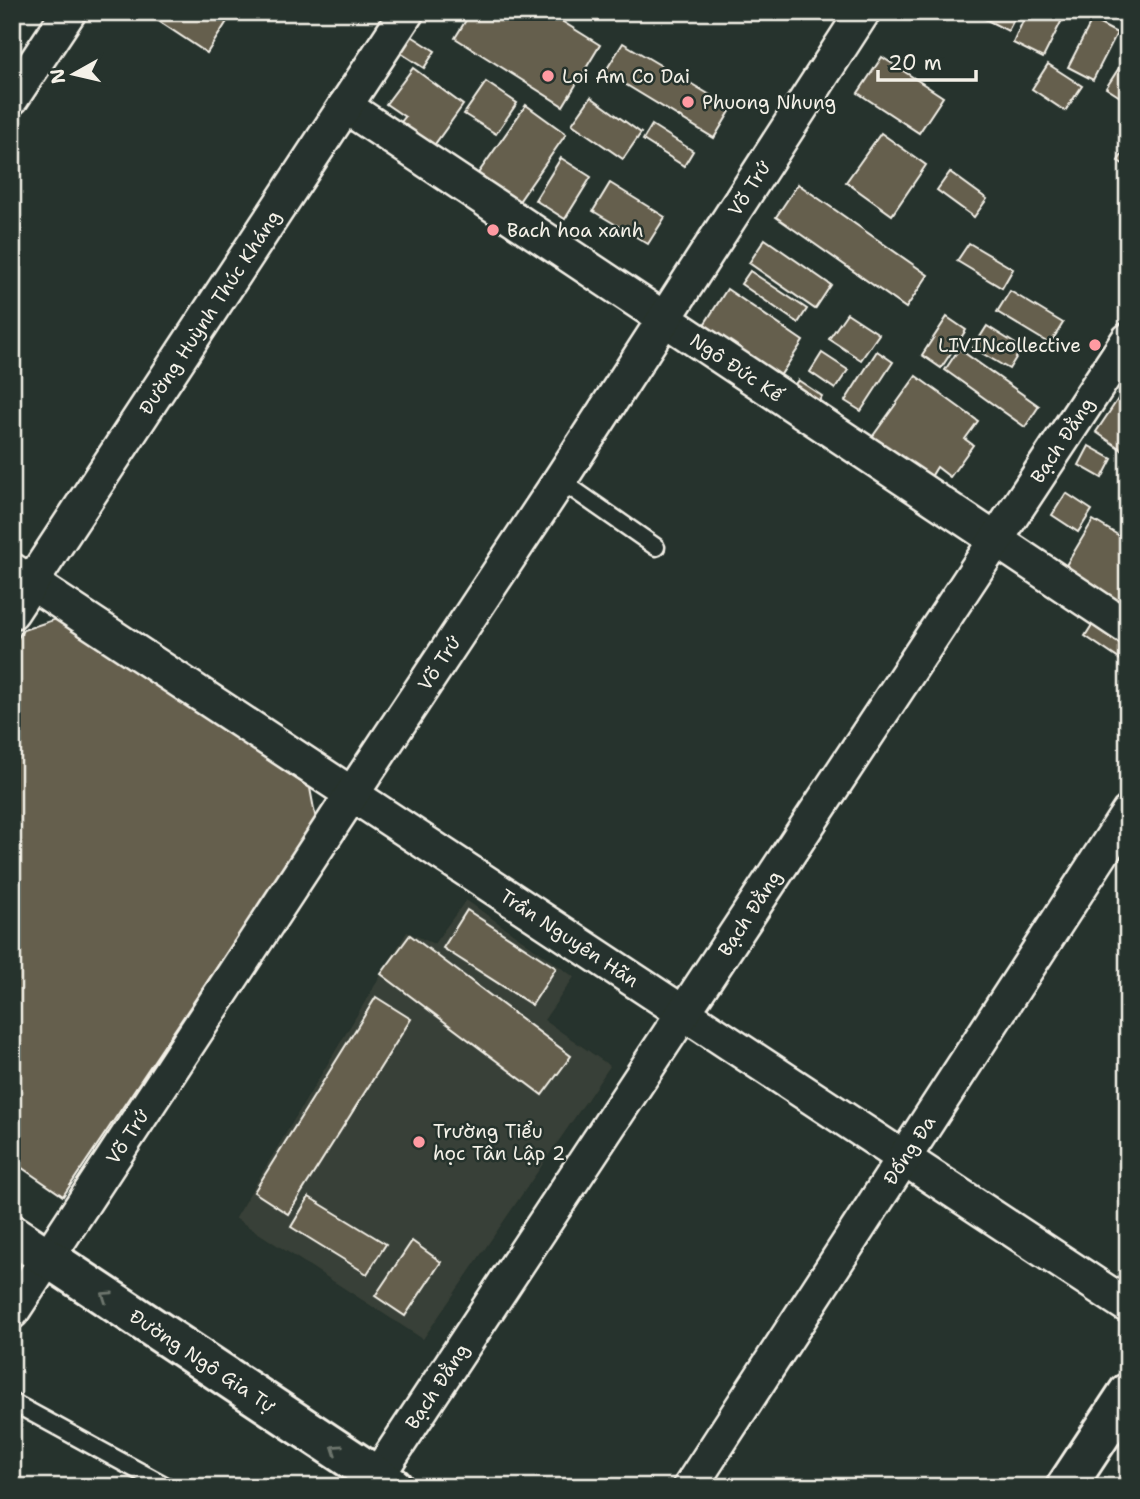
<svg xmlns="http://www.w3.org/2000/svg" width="1140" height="1499" viewBox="0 0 1140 1499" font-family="'Shantell Sans',sans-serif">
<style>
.built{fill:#394037}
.building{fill:#655f4e;stroke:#f4f1e8;stroke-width:2}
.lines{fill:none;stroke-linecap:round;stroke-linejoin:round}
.service-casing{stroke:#f4f1e8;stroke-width:21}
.minor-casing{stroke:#f4f1e8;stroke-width:38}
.tertiary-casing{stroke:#f4f1e8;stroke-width:44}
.service{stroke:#26332d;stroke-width:16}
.minor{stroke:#26332d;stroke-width:33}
.tertiary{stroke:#26332d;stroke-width:38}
.oneway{stroke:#6e766e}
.poi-dot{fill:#ff9aa2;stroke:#26332d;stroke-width:2.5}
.labels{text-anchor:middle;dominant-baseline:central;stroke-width:5;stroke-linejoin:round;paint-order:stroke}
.poi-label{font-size:19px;fill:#f4f1e8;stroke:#26332d;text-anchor:start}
.street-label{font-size:19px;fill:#f4f1e8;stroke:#26332d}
</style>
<rect width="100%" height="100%" fill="#26332d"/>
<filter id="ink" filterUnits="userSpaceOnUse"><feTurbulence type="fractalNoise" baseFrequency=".0143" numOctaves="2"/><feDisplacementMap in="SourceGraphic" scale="14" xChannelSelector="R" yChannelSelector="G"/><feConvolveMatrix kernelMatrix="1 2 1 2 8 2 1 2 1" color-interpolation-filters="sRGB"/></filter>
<g filter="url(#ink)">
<polygon class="built" points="466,900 574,977 544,1020 610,1066 423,1339 235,1218 407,932 434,944"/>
<g class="building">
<polygon points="145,12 233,12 207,53"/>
<polygon points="471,12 547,12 600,45 563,106 455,38"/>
<polygon points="986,12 1018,12 1008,31 983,18"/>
<polygon points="1027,12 1056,12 1064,16 1043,58 1013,43"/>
<polygon points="1092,20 1117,33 1093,80 1068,67"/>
<polygon points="410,35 435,51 424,68 399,52"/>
<polygon points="623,43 732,108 714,138 605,72"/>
<polygon points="1128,54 1128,102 1106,88"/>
<polygon points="882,57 943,97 919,133 858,93"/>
<polygon points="1048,64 1082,86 1065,111 1032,89"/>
<polygon points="413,68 463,105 430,151 397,127 405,117 386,104"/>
<polygon points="486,82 517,103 496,134 464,114"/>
<polygon points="591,97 641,133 623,159 572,124"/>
<polygon points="526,105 566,134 513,210 472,182"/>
<polygon points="652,125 693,151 684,166 643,140"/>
<polygon points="881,133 926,165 892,215 846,182"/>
<polygon points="1128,145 1128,167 1118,161"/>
<polygon points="561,158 591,177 565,219 535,200"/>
<polygon points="950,172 987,199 974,217 937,190"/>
<polygon points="610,183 665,217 648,244 593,211"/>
<polygon points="798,184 928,275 906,308 776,217"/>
<polygon points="765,239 831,285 815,309 749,263"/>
<polygon points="969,243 1013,269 1002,288 957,261"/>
<polygon points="750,271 807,309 798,323 741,284"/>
<polygon points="727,289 803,341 776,382 700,331"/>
<polygon points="1010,291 1063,323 1050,344 997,312"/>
<polygon points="847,313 879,334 861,360 829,339"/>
<polygon points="947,317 966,330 941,368 922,355"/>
<polygon points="987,326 1022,348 1009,369 973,348"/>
<polygon points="959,349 1039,406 1025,427 945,370"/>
<polygon points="877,351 893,362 861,411 845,401"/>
<polygon points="822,353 848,370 835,389 810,372"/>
<polygon points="916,376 978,421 965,439 973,445 950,477 937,467 929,480 870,440"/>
<polygon points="798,380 822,396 810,415 785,399"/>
<polygon points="1128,384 1128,454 1096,432"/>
<polygon points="1089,446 1112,459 1102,478 1079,465"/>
<polygon points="1066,493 1092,510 1078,532 1052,515"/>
<polygon points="1093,520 1128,541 1128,597 1121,608 1062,572"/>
<polygon points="59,618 310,788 316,820 63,1196 12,1161 12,647 23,630"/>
<polygon points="1092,625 1128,649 1128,665 1085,636"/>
<polygon points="467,910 556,968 532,1005 443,948"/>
<polygon points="410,935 571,1056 542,1095 381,974"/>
<polygon points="376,997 411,1019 288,1214 254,1192"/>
<polygon points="309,1197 386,1244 367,1274 291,1227"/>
<polygon points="412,1241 441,1262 405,1316 375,1296"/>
</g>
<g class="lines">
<g class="service-casing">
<g id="service">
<polyline points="560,480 656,547"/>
<polyline points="12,1402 168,1487"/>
</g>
</g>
<g class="minor-casing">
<g id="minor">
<polyline points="12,98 69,12"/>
<path id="s1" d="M345 106 1128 628"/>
<path id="s2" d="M12 570 1128 1306"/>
<path id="s3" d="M12 612 407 12"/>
<path id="s4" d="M12 1312 352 794 560 480 863 12"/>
<path id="s5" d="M370 1487 1128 340"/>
<path id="s6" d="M690 1487 1128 813"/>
</g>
</g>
<g class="tertiary-casing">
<g id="tertiary">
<path id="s7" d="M12 1234 393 1487"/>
<polyline points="1066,1487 1128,1393"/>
</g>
</g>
<use href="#service" class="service"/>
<use href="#minor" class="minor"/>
<use href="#tertiary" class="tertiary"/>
</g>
<defs><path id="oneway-chevron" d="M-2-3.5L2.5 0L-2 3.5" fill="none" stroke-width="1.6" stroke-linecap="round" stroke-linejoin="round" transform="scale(1.75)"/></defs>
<g class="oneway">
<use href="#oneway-chevron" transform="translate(106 1296) rotate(-146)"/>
<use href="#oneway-chevron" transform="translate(336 1449) rotate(-146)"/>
</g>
</g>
<g class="poi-dot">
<circle cx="548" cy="76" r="7"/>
<circle cx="688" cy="102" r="7"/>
<circle cx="493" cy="230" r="7"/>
<circle cx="1095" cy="345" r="7"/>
<circle cx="419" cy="1142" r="7"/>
</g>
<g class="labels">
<g class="poi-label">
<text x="562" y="76">Loi Am Co Dai</text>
<text x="702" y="102">Phuong Nhung</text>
<text x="507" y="230">Bach hoa xanh</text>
<text x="1081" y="345" text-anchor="end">LIVINcollective</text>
<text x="433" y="1131">Trường Tiểu<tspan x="433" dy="22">học Tân Lập 2</tspan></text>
</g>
<g class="street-label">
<text stroke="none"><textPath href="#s4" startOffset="1344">Võ Trứ</textPath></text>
<text stroke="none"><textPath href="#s3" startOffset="359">Đường Huỳnh Thúc Kháng</textPath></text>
<text stroke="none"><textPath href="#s1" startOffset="471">Ngô Đức Kế</textPath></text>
<text stroke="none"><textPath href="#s5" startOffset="1255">Bạch Đằng</textPath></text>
<text stroke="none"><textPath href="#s4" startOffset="777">Võ Trứ</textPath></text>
<text stroke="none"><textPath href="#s5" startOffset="688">Bạch Đằng</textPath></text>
<text stroke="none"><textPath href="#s2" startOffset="668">Trần Nguyên Hãn</textPath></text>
<text stroke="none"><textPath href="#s4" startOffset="210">Võ Trứ</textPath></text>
<text stroke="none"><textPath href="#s6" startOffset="402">Đống Đa</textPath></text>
<text stroke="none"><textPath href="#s7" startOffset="229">Đường Ngô Gia Tự</textPath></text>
<text stroke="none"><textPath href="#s5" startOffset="121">Bạch Đằng</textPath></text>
</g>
</g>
<rect width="1140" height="1499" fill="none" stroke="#26332d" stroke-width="42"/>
<rect x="21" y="21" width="1098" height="1457" fill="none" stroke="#f4f1e8" stroke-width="2.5" filter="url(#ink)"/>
<g transform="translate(74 74) rotate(262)" stroke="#26332d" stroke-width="5" paint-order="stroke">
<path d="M0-5L12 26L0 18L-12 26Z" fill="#f4f1e8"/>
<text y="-10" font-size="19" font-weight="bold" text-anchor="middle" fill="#f4f1e8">N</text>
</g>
<path d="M878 70v10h98v-10" fill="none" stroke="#f4f1e8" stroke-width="3.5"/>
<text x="888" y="70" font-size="21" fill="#f4f1e8" stroke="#26332d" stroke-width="5" paint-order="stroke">20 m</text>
</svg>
